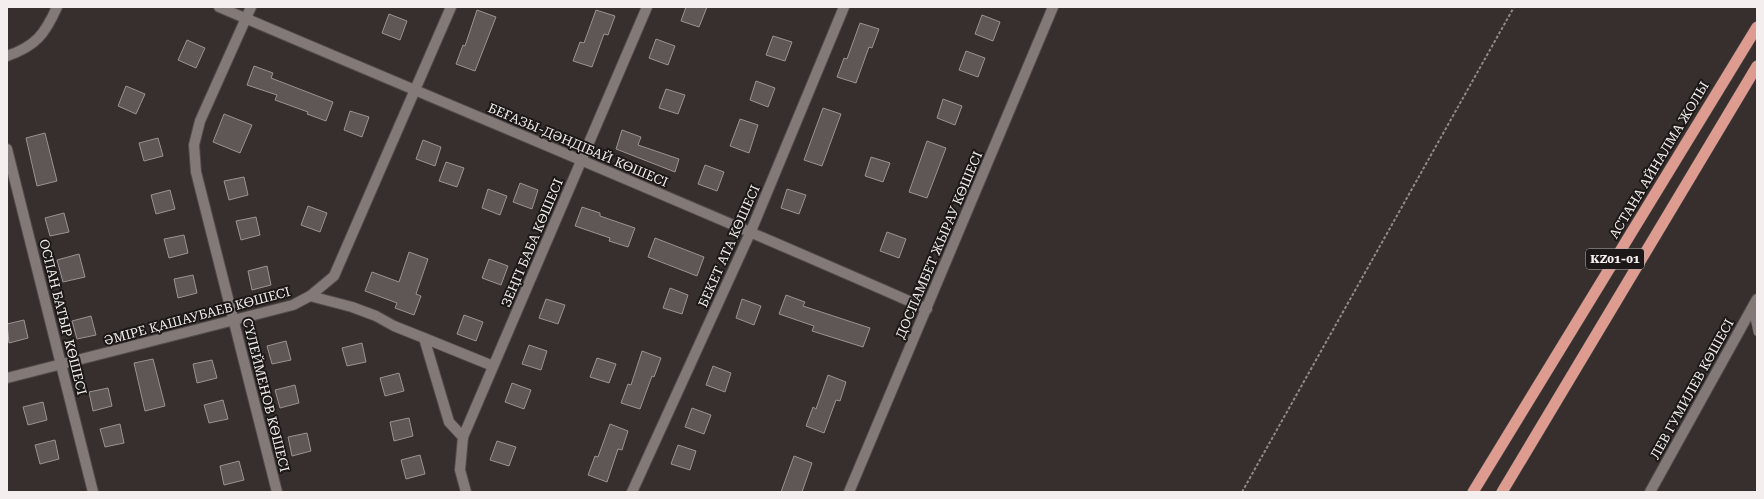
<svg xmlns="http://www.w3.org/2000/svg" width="1764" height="499" viewBox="0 0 1764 499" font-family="'Roboto Serif',serif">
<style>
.building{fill:#5f5755;stroke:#9c9391}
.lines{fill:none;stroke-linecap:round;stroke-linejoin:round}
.service-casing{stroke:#514b4a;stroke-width:8}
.minor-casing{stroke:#514b4a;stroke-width:12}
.trunk-casing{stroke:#514b4a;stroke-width:12}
.path{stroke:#908987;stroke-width:2;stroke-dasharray:3 2;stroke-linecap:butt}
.service{stroke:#837a78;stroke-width:7}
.minor{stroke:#837a78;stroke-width:10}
.trunk{stroke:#de9c90;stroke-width:11}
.labels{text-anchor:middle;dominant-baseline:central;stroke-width:4;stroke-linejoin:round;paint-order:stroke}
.shield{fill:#1b1817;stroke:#b3aeae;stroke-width:1}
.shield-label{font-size:12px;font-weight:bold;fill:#f4efee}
.street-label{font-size:13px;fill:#f4efee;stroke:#1b1817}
</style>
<rect width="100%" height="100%" fill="#372f2d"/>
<g class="building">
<polygon points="686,7 707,7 699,27 681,21"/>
<polygon points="477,10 496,17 475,71 456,64 463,45 465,46"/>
<polygon points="596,10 615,16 608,35 604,34 592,67 573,61 580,42 584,43"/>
<polygon points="389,14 407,21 400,40 382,33"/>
<polygon points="982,15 1000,22 993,41 975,34"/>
<polygon points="860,23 879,29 872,48 869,47 856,83 837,77 844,58 847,59"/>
<polygon points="773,36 792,42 785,61 766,55"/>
<polygon points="656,39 675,46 668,65 649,58"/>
<polygon points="187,40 205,48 196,68 178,60"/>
<polygon points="966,51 985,58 978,77 959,70"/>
<polygon points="254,66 273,73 271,78 333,102 326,121 307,114 308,112 275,100 277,95 247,85"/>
<polygon points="756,81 775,88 768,107 750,100"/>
<polygon points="126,86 145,94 136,114 118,106"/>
<polygon points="666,89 685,95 678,114 659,108"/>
<polygon points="943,99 962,106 955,125 937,118"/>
<polygon points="823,108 841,114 822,166 804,160"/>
<polygon points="350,111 369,117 362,137 344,130"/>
<polygon points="224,114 252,125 240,153 213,142"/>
<polygon points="740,119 758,125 749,153 730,146"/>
<polygon points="622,130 641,137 638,145 679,159 675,172 616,149"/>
<polygon points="45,133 57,181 37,186 26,138"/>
<polygon points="158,138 163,156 144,161 139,143"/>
<polygon points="423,140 441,147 435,166 416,159"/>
<polygon points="927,141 946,148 927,198 909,192"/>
<polygon points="871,157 890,163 883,182 865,176"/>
<polygon points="446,162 464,168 457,187 439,181"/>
<polygon points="705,165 724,172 717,191 698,184"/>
<polygon points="244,177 248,195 229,200 224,181"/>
<polygon points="520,183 538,190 532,209 513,202"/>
<polygon points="488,189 507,196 500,215 482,208"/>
<polygon points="787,189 806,195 799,214 781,208"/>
<polygon points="170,190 175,209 156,214 151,195"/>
<polygon points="308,206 327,213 320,232 301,225"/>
<polygon points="582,207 600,213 600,216 635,228 628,247 609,241 610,238 575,226"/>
<polygon points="64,213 69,232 50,236 45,218"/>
<polygon points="256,217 260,235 241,240 236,221"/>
<polygon points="887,232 906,239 899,258 880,251"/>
<polygon points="184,235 188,253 169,258 164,239"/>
<polygon points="655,238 704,257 697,276 648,257"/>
<polygon points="409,252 428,259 416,294 421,296 414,315 395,308 397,303 365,291 372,272 399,282"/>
<polygon points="79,254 85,277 63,282 57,260"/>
<polygon points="489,259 508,266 501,285 482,278"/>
<polygon points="267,266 271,285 252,290 248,271"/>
<polygon points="193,275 197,293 178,298 174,279"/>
<polygon points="670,288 688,295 682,314 663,308"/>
<polygon points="786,295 805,302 803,306 870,328 863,347 812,331 814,326 779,314"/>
<polygon points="546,299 565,305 558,324 539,318"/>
<polygon points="742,299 761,306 754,325 736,318"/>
<polygon points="464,315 483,322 476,341 457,334"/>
<polygon points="91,316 96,335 77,339 72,321"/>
<polygon points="24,320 28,338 9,343 7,324"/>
<polygon points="286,341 291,360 272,364 267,346"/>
<polygon points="362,343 366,362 347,366 342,348"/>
<polygon points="529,345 547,351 541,370 522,364"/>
<polygon points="642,351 661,358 654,377 652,376 640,409 621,403 628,384 631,385"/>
<polygon points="597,358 616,364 609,383 590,377"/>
<polygon points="153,359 165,406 145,411 134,363"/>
<polygon points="212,360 217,378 197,383 193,364"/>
<polygon points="713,366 731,373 725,392 706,385"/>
<polygon points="399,373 404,391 385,396 380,378"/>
<polygon points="828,375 846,382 840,401 836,400 824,433 806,426 813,407 816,409"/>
<polygon points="512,383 531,390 524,409 505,402"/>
<polygon points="295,385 299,403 280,408 275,390"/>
<polygon points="108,388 112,406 93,411 89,392"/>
<polygon points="223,400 228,419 209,423 204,405"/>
<polygon points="43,402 47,420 28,425 23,407"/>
<polygon points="692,408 711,415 704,434 685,427"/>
<polygon points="409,418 413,436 394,441 390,422"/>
<polygon points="120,424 124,443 105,447 100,429"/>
<polygon points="610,424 628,431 622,450 618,449 607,482 588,475 595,456 598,457"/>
<polygon points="307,433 311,451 292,456 288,437"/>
<polygon points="55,440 59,459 40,464 35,445"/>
<polygon points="497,441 516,447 509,466 490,460"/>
<polygon points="678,445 696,451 690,470 671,464"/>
<polygon points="420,455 425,474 406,479 401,460"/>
<polygon points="794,456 812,463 802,492 781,492"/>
<polygon points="239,461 244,480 224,485 220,466"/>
</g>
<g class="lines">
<g class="service-casing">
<polyline id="service" points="1752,308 1757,332"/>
</g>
<g class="minor-casing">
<g id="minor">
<path d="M219 7C455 108 692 205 927 309"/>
<polyline points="251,7 200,121 194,145 196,172 277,492"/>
<path d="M7 56C36 46 45 34 57 7"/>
<polyline points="7,149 93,492"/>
<polyline points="310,296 352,307 376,316 394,326 424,338 449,422 463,437"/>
<polyline points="424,338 493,366"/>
<polyline points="7,378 293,305 310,296 334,276 451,7"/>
<polyline points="466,492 460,470 463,437 647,7"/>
<polyline points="632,492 751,231 844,7"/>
<polyline points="849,492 1053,7"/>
<polyline points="1650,492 1757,299"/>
</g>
</g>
<g class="trunk-casing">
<g id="trunk">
<polyline points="1473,492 1757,27"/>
<polyline points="1502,492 1757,66"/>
</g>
</g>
<polyline class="path" points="1242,492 1514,7"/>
<use href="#service" class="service"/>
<use href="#minor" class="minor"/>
<use href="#trunk" class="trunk"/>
</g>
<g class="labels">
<rect class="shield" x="1586" y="249" width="58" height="20" rx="3"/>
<g class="shield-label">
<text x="1615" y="259">KZ01-01</text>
</g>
<g class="street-label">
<text transform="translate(578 145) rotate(23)">БЕҒАЗЫ-ДӘНДІБАЙ КӨШЕСІ</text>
<text transform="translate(1659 160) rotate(-59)">АСТАНА АЙНАЛМА ЖОЛЫ</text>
<text transform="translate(532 243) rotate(-67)">ЗЕҢГІ БАБА КӨШЕСІ</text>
<text transform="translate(939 245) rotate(-67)">ДОСПАМБЕТ ЖЫРАУ КӨШЕСІ</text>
<text transform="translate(729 246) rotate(-66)">БЕКЕТ АТА КӨШЕСІ</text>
<text transform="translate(197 316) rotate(-15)">ӘМІРЕ ҚАШАУБАЕВ КӨШЕСІ</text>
<text transform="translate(63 317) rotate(76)">ОСПАН БАТЫР КӨШЕСІ</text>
<text transform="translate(1692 389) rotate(-61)">ЛЕВ ГУМИЛЕВ КӨШЕСІ</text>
<text transform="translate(266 395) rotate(76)">СҮЛЕЙМЕНОВ КӨШЕСІ</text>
</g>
</g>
<rect width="1764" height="499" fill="none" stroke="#f4efee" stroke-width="16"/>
</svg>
